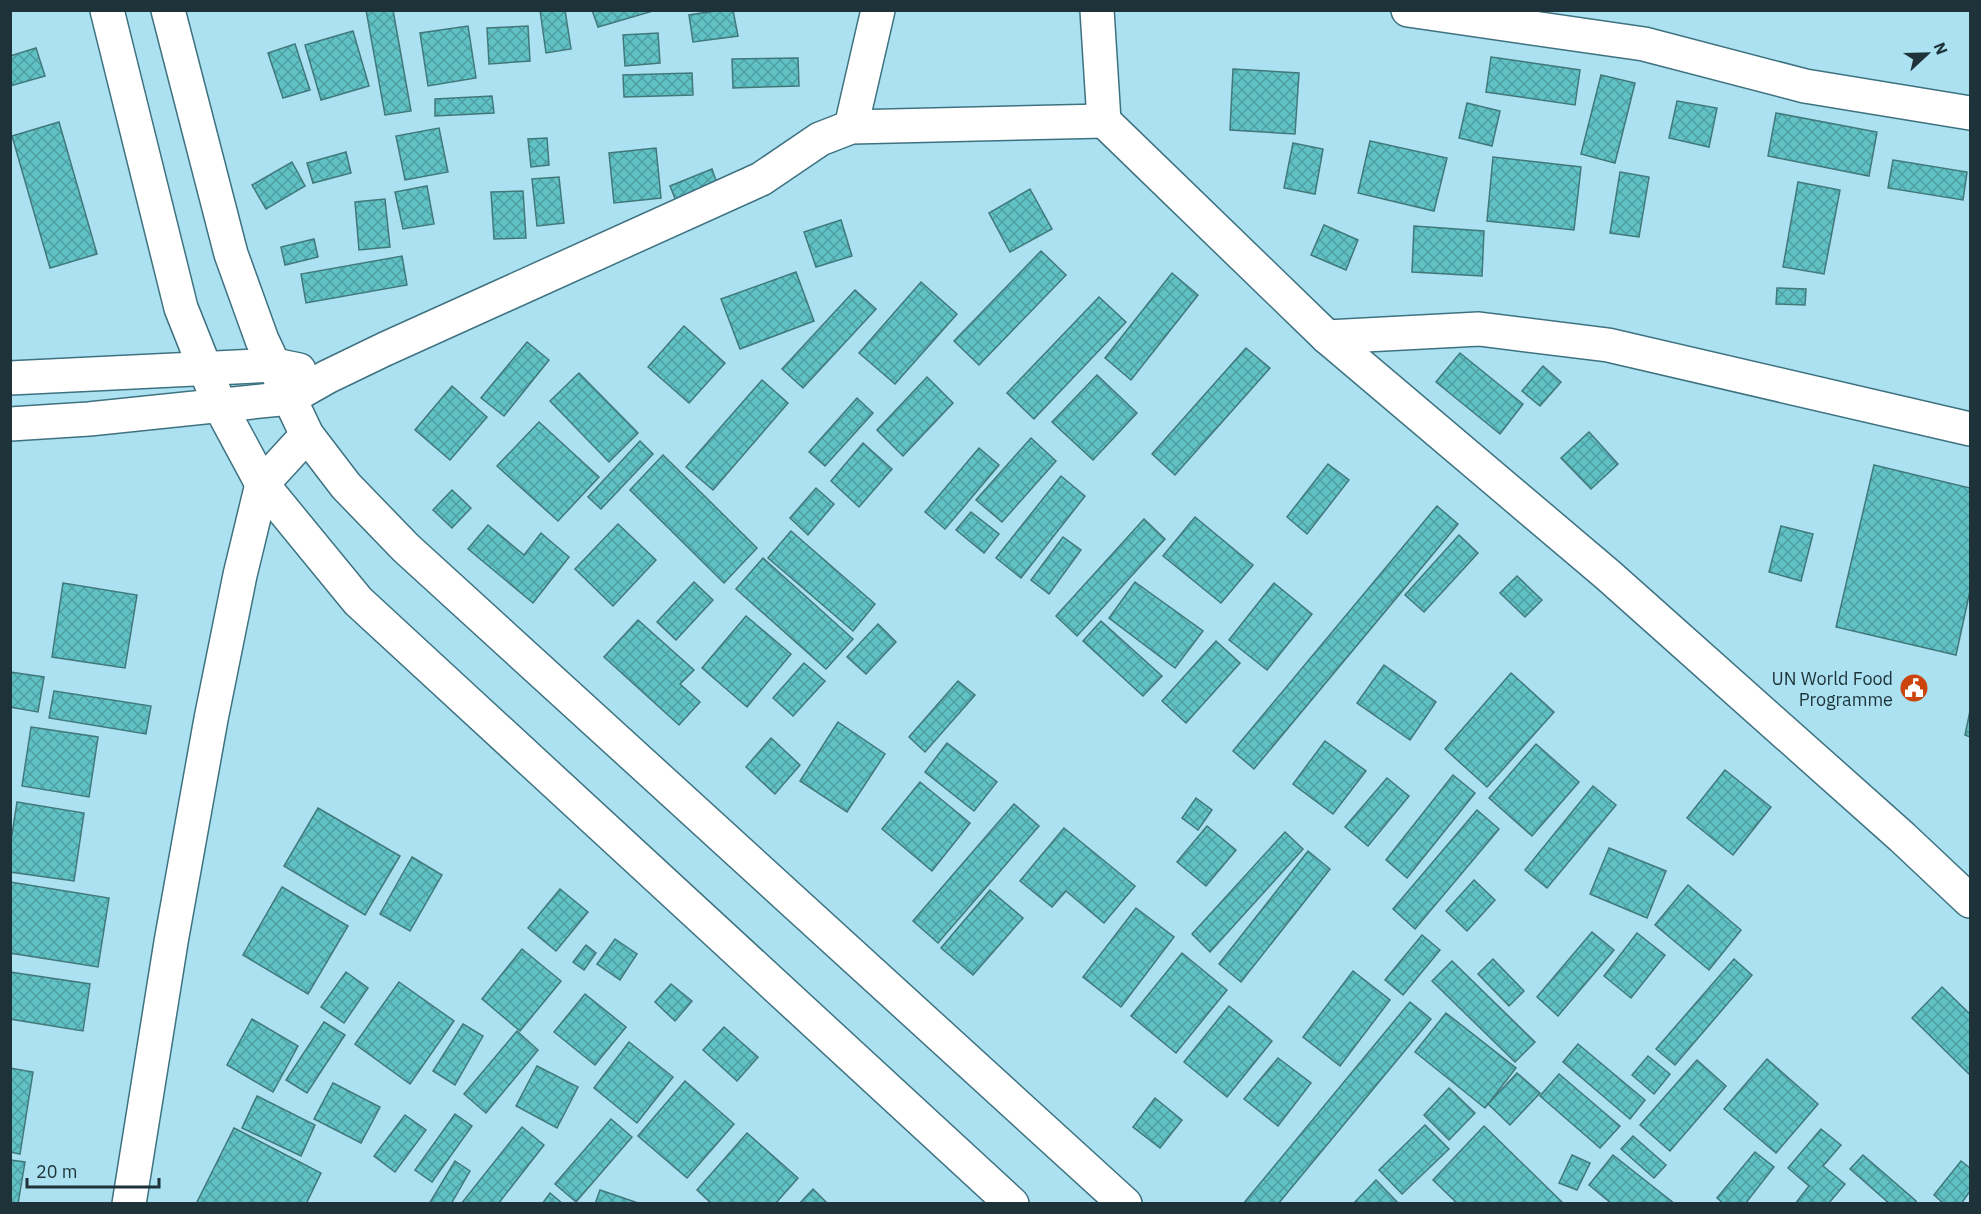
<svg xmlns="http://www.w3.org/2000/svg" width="1981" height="1214" viewBox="0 0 1981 1214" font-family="'IBM Plex Sans',sans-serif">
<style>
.building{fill:url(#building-cross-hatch);stroke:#41797b;stroke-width:1.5}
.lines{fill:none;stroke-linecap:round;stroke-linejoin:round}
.minor-casing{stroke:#3f7281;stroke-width:36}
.major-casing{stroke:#3f7281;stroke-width:36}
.minor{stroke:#fff;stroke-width:33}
.major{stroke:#fff;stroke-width:33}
.labels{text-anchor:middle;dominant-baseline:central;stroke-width:4.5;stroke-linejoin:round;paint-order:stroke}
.poi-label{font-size:18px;fill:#1d3339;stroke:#abe1f1;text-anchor:end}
</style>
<defs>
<pattern id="building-cross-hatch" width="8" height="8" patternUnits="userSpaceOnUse" patternTransform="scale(1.5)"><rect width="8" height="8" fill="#60c2c5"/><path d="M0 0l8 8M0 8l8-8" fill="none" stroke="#4f9ea1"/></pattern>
</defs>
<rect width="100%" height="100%" fill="#abe1f1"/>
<g class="building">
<polygon points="366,10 393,10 411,111 385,115"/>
<polygon points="540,10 565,10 571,49 546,53"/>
<polygon points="592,10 653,10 653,11 598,27"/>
<polygon points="722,10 733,10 738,36 693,42 689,15"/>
<polygon points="468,26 476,78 428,86 420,33"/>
<polygon points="528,26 530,61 489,64 487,28"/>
<polygon points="353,31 369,86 321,100 305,45"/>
<polygon points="658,33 660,63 625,66 623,35"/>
<polygon points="295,44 310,90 283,98 268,53"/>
<polygon points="36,48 45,76 10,86 10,56"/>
<polygon points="1491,57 1580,70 1575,105 1486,92"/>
<polygon points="798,58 799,86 733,88 732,59"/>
<polygon points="1233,69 1299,73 1295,134 1230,130"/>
<polygon points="692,73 693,95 624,97 623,75"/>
<polygon points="1601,75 1635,83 1615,163 1581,154"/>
<polygon points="492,96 494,113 435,116 435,99"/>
<polygon points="1677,101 1717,108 1709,147 1669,138"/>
<polygon points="1467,103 1500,111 1492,146 1459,138"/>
<polygon points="1776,113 1877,132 1869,176 1768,156"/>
<polygon points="59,122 97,254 50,268 12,136"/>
<polygon points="439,128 448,172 405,180 396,136"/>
<polygon points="547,138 549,165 531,167 528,139"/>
<polygon points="1370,141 1447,158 1434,211 1358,193"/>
<polygon points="1293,143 1323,149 1315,194 1284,188"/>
<polygon points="656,148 661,198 614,203 609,153"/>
<polygon points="346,152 351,173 313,183 307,163"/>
<polygon points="1493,157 1581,167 1574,230 1487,221"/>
<polygon points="1893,160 1967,172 1963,200 1888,188"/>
<polygon points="292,162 305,186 266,209 252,185"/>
<polygon points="712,169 721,195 680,211 670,186"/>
<polygon points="1620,172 1649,177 1639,237 1610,233"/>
<polygon points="559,177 564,223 537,226 532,179"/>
<polygon points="1798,182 1840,190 1824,274 1783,267"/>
<polygon points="427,186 434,224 403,229 395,192"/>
<polygon points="1030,189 1052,229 1010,252 989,213"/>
<polygon points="523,191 526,238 494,239 491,192"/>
<polygon points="385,199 390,247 359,250 355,202"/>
<polygon points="841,220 852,256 816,267 804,232"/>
<polygon points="1324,225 1358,240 1346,270 1311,255"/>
<polygon points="1414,226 1484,231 1482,276 1412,272"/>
<polygon points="314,239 318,257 285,265 281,247"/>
<polygon points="1041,251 1066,275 979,365 954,341"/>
<polygon points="402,256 407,285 306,303 301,274"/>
<polygon points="796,272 814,321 740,349 721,299"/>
<polygon points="1172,273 1198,295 1131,380 1105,358"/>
<polygon points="921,282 957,314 895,384 859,353"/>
<polygon points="1777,288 1806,289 1805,305 1776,304"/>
<polygon points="855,290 876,309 803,388 782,369"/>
<polygon points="1099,297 1126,322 1034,419 1007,393"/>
<polygon points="684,326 725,363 689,403 648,367"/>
<polygon points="527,342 549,360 504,416 481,398"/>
<polygon points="1246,348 1270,368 1175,475 1152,454"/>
<polygon points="1460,353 1523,404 1500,434 1436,382"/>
<polygon points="1543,366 1561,382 1540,406 1522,391"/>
<polygon points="579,373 638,433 609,462 550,401"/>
<polygon points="1097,375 1137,413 1093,460 1052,422"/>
<polygon points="927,377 953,403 903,456 877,430"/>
<polygon points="762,380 788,403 713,490 686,467"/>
<polygon points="452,386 487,417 450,460 415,430"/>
<polygon points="857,398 873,413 825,466 809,452"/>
<polygon points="539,422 599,477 558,521 497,466"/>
<polygon points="1589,432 1618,464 1591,489 1561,458"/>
<polygon points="1031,438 1056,461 1002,522 976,500"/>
<polygon points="640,441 653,454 601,509 588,497"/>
<polygon points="863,443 892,469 859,507 831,481"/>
<polygon points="979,448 999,465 945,529 925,512"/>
<polygon points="663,455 757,548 724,583 630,490"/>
<polygon points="1328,464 1349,480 1307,534 1287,517"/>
<polygon points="1874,465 1970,488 1970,591 1956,655 1836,627"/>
<polygon points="1061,476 1085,496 1021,578 996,558"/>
<polygon points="816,488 834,504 808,535 790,518"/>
<polygon points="452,490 471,508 452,528 433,510"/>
<polygon points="1437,506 1458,524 1254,769 1233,751"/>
<polygon points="971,512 999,534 984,553 956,530"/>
<polygon points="1195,517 1253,565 1221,603 1163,556"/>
<polygon points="1144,519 1165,539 1077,636 1056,616"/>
<polygon points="618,524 656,560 613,606 575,569"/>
<polygon points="488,525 524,555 541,533 569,557 533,603 468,549"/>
<polygon points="1781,526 1813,534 1801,581 1769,572"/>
<polygon points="791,531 875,604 853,631 768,558"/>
<polygon points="1459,535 1478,553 1424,612 1405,595"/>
<polygon points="1063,537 1081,550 1049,594 1031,580"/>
<polygon points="763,558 853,639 826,669 736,589"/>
<polygon points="1517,576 1542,600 1525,617 1500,593"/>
<polygon points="694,582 713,600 676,640 657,622"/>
<polygon points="1135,582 1203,631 1175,668 1109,618"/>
<polygon points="63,583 137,595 125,668 52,657"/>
<polygon points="1274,583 1312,614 1267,670 1229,640"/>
<polygon points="746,616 791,654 747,707 702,668"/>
<polygon points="638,620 694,670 680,684 700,702 679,725 604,657"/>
<polygon points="1101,621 1162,676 1143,696 1083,641"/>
<polygon points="878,624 896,642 866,674 847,657"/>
<polygon points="1216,641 1240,663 1186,723 1162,701"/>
<polygon points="804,663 825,681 793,716 773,698"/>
<polygon points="1384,665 1436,702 1410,740 1357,703"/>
<polygon points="10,672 44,677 38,712 10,707"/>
<polygon points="1511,673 1554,712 1487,787 1445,749"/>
<polygon points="958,681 975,695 925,752 909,737"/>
<polygon points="54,691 151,706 146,734 49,718"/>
<polygon points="1970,711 1970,737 1965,735"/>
<polygon points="838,722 885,754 847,812 800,781"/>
<polygon points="31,727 98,737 89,797 22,786"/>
<polygon points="771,738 800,765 775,794 746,767"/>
<polygon points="1325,741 1366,771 1333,814 1293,784"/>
<polygon points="947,743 997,782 974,811 925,772"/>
<polygon points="1536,744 1579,782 1532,836 1489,798"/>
<polygon points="1725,770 1771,807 1733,855 1687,818"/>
<polygon points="1453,775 1475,793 1407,878 1386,860"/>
<polygon points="1387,778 1409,796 1368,846 1345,827"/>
<polygon points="920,782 970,823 932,871 882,829"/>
<polygon points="1593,786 1616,805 1547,888 1525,870"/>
<polygon points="1196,798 1212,810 1198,830 1182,818"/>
<polygon points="17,802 84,813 74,881 10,872 10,847"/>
<polygon points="1014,804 1039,826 938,943 913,921"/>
<polygon points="318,808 400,856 365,915 284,866"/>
<polygon points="1477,810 1499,829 1415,929 1393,909"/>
<polygon points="1207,826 1236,850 1206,886 1177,862"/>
<polygon points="1064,828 1135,886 1104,923 1066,891 1052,907 1020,881"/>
<polygon points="1285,832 1303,849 1210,952 1192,934"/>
<polygon points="1609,848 1666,871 1647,918 1590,894"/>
<polygon points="1308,851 1330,869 1241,982 1219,964"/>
<polygon points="412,857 442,875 410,931 380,914"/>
<polygon points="1474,880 1495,900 1467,931 1446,911"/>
<polygon points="10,882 109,898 98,967 10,953"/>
<polygon points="1688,885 1741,930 1709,970 1655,925"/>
<polygon points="282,887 348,926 308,994 243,955"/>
<polygon points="560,889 588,912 556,951 528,928"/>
<polygon points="990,890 1023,918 973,975 941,948"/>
<polygon points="1136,908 1174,937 1121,1007 1083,977"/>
<polygon points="1592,932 1614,950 1558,1016 1537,997"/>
<polygon points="1637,933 1665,955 1631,998 1604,976"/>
<polygon points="1422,935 1440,950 1403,995 1385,980"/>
<polygon points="615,939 637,954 620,980 597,964"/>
<polygon points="586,945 596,953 584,970 573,962"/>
<polygon points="522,949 561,981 520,1031 482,999"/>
<polygon points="1182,953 1227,990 1176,1053 1131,1016"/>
<polygon points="1493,959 1524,991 1509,1006 1478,974"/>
<polygon points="1734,959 1752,975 1675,1065 1656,1049"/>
<polygon points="1452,961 1535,1042 1515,1062 1432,981"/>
<polygon points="1353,971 1390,1000 1340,1066 1303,1037"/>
<polygon points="10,972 90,984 83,1031 10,1019"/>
<polygon points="346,972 368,988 344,1023 321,1007"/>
<polygon points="399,982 454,1021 410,1084 355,1044"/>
<polygon points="671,984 692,1001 675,1021 655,1002"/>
<polygon points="1942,987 1970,1014 1970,1075 1912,1018"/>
<polygon points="585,994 626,1027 595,1065 554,1032"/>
<polygon points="1410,1002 1431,1019 1278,1204 1243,1204"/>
<polygon points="1229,1006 1272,1041 1227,1097 1184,1062"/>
<polygon points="1446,1013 1516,1068 1485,1108 1415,1052"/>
<polygon points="252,1019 298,1046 273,1092 227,1065"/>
<polygon points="324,1022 345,1035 307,1093 286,1080"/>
<polygon points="463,1024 483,1036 455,1085 433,1071"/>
<polygon points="724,1027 758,1057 737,1081 703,1050"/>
<polygon points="517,1031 538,1050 486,1113 464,1094"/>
<polygon points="629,1042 673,1077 637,1123 594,1088"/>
<polygon points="1578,1044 1645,1100 1630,1119 1563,1062"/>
<polygon points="1648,1056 1670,1074 1654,1094 1632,1075"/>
<polygon points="1278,1058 1311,1083 1278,1126 1244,1099"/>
<polygon points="1767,1059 1818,1104 1776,1153 1724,1109"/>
<polygon points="1697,1060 1726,1086 1670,1151 1640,1125"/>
<polygon points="537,1066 578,1087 557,1128 516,1106"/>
<polygon points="10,1068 33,1072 20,1154 10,1152"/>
<polygon points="1517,1073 1540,1093 1510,1125 1488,1104"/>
<polygon points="1559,1074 1620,1126 1600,1148 1540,1096"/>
<polygon points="685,1081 734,1124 687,1178 638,1136"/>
<polygon points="333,1083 380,1107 361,1143 314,1119"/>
<polygon points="1449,1088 1475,1113 1449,1140 1424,1115"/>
<polygon points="257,1096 315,1125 301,1156 242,1128"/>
<polygon points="1155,1098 1182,1120 1160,1148 1133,1127"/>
<polygon points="455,1114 472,1126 432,1182 415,1170"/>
<polygon points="405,1115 426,1130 395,1172 374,1156"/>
<polygon points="611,1119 632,1137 576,1202 555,1184"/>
<polygon points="1425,1125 1449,1149 1402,1194 1379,1170"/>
<polygon points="1484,1126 1564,1204 1458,1204 1433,1180"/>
<polygon points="522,1127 544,1145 498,1204 461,1204"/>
<polygon points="234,1128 321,1173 306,1204 196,1204"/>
<polygon points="1821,1129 1841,1145 1823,1166 1845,1184 1828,1204 1795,1204 1809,1186 1788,1168"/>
<polygon points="747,1133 798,1178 775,1204 712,1204 697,1190"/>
<polygon points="1633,1136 1666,1165 1654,1178 1621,1149"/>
<polygon points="1755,1152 1774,1167 1745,1204 1724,1204 1717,1198"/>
<polygon points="1572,1155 1590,1163 1577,1190 1559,1183"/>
<polygon points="1613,1155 1675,1204 1612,1204 1589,1185"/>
<polygon points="1863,1155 1916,1201 1914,1204 1890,1204 1850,1169"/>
<polygon points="10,1160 25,1162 18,1204 10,1204"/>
<polygon points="455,1161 470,1171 451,1204 429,1204"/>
<polygon points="1961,1161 1970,1168 1970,1191 1961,1204 1944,1204 1934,1195"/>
<polygon points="1376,1180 1399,1204 1353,1204"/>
<polygon points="813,1189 828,1204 799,1204"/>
<polygon points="600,1190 641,1204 595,1204"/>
<polygon points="550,1193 563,1204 542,1204"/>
</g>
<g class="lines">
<g class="minor-casing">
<g id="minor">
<polyline points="1097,10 1104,121 1327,337 1608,575 1902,837 1970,901"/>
<polyline points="1408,10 1644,44 1805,86 1970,113"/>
<polyline points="851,127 878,10"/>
<polyline points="1327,337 1479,329 1608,345 1970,429"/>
<polyline points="10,378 275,365 299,370"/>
<polyline points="10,424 89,419 290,398 327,377 385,349 761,179 820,139 851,127 1104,121"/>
<polyline points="129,1204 171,942 211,719 240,575 262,484 307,435"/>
</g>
</g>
<g class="major-casing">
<g id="major">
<polyline points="107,10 181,308 220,406 262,484 358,601 1012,1204"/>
<polyline points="168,10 231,254 262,340 307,435 346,486 406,548 1125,1204"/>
</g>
</g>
<use href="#minor" class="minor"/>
<use href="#major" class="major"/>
</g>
<defs>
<g id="civic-disc" transform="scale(1.5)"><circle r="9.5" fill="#cb440e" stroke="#abe1f1"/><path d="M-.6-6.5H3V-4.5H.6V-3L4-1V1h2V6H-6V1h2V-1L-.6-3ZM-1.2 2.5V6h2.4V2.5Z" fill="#fff"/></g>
</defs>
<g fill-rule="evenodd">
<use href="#civic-disc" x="1914" y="688"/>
</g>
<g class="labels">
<g class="poi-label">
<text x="1893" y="678">UN World Food<tspan x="1893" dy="21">Programme</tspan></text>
</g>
</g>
<rect width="1981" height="1214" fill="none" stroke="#1d3339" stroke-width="24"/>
<g transform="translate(1927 54) rotate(68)" stroke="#abe1f1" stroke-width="4.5" paint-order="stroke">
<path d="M0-4.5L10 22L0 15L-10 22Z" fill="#1d3339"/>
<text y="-9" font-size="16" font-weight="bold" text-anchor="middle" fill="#1d3339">N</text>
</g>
<path d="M27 1178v9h132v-9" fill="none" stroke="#1d3339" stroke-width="3"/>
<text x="36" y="1178" font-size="18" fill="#1d3339" stroke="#abe1f1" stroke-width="4.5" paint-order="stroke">20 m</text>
</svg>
